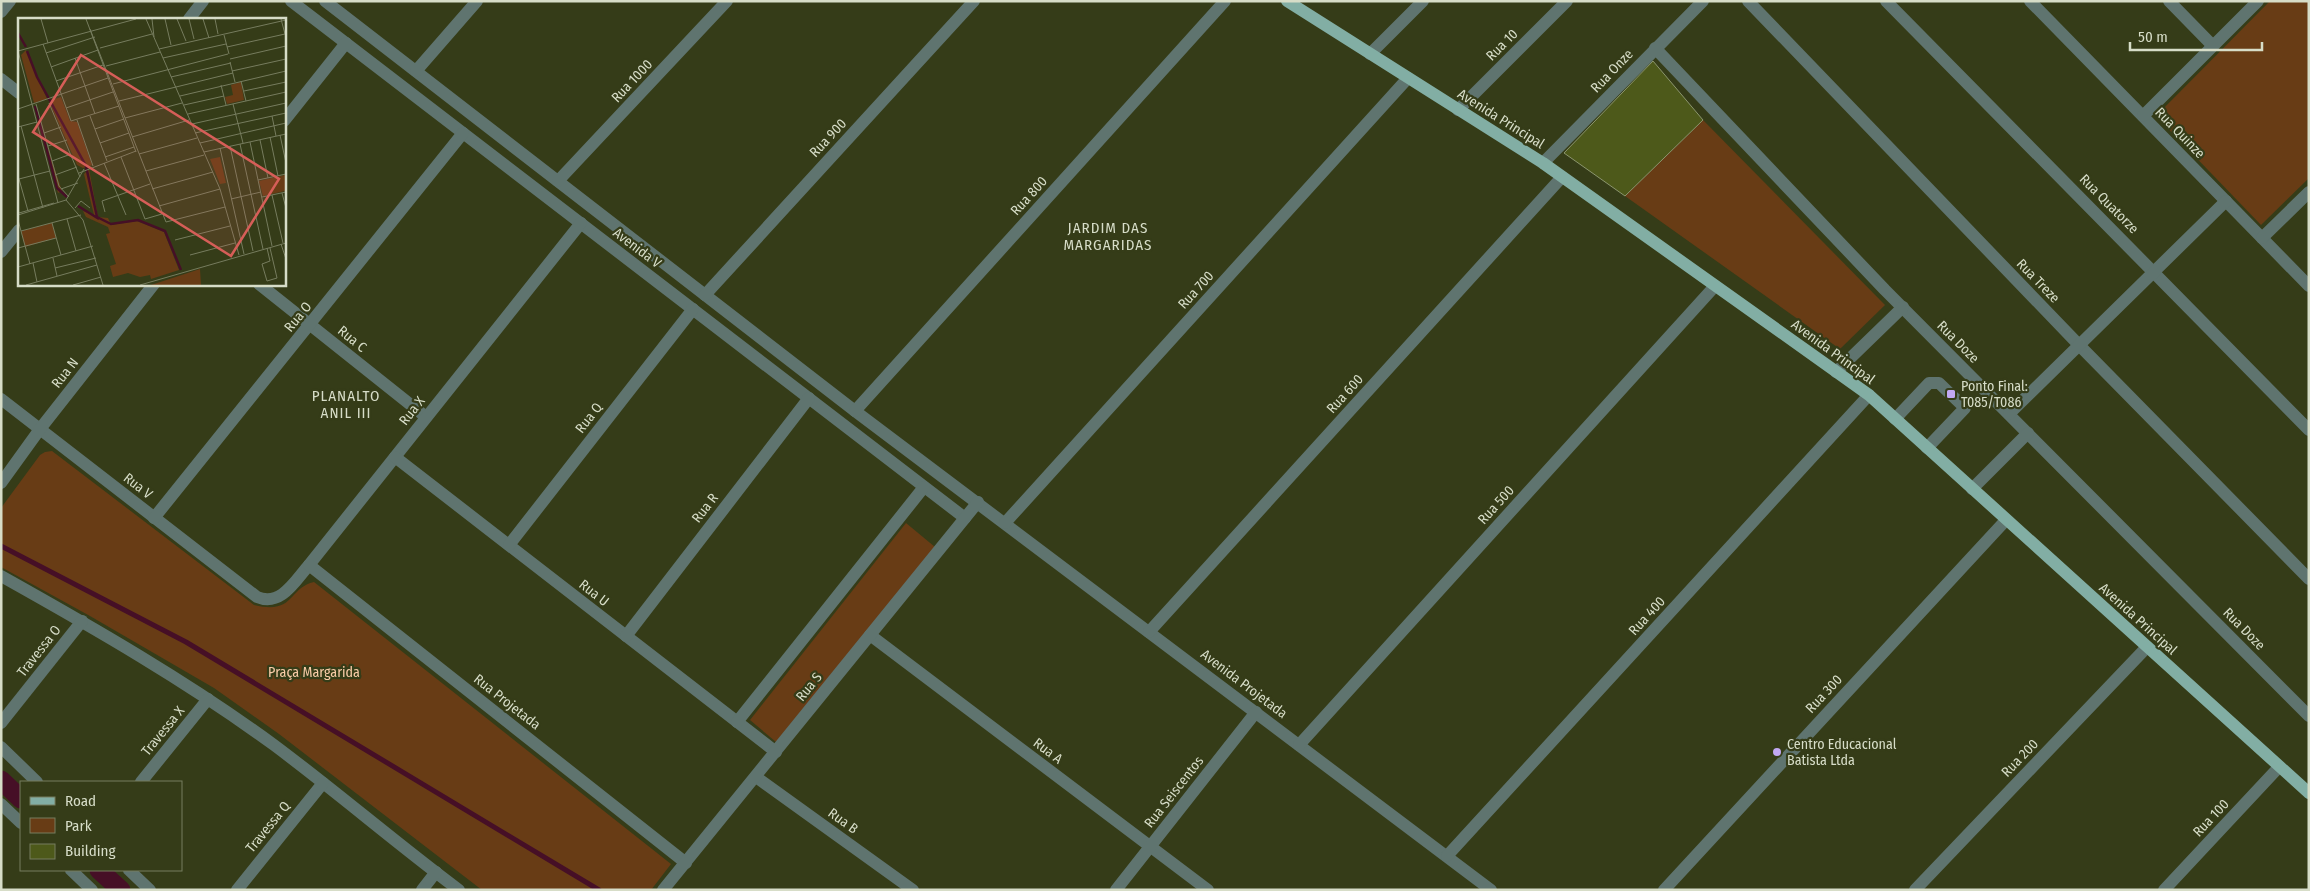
<svg xmlns="http://www.w3.org/2000/svg" width="2310" height="891" viewBox="0 0 2310 891" font-family="'Fira Sans Condensed',sans-serif">
<style>
.green{fill:#683c15}
.lines{fill:none;stroke-linecap:round;stroke-linejoin:round}
.stream{stroke:#460f26;stroke-width:5}
.canal{stroke:#460f26;stroke-width:19}
.building{fill:#4d591a;stroke:#8b956d}
.minor{stroke:#5f746f;stroke-width:12}
.major{stroke:#82aea4;stroke-width:12}
.poi-dot{fill:#c1a8f3;stroke:#353c18;stroke-width:2}
.labels{text-anchor:middle;dominant-baseline:central;stroke-width:4.5;stroke-linejoin:round;paint-order:stroke}
.street-label{font-size:14px;fill:#d7ddc8;stroke:#353c18}
.poi-label{font-size:14px;fill:#d7ddc8;stroke:#353c18;text-anchor:start}
.park-label{font-size:14px;fill:#facca8;stroke:#353c18}
.neighbourhood-label{font-size:15px;letter-spacing:1px;fill:#d7ddc8;stroke:#353c18}
.inset-river{fill:none;stroke:#460f26;stroke-width:2.5}
.inset-road{fill:none;stroke:#767c5e;stroke-width:1}
.view{fill:#d65e58;fill-opacity:0.15;stroke:#d65e58;stroke-width:2.5}
.inset-edge{fill:none;stroke:#d7ddc8;stroke-width:2.5}
</style>
<rect width="100%" height="100%" fill="#353c18"/>
<g class="green">
<polygon points="2270,1 2309,1 2309,178 2261,225 2156,116"/>
<polygon points="1703,120 1885,305 1840,349 1625,196"/>
<path d="M52 451 254 605C295 615 288 588 314 582L671 864 651 890H482L279 734 214 688 90 616 1 567V508L40 455 45 452Z"/>
<polygon points="906,523 935,547 776,742 750,720"/>
<polygon points="1,773 21,791 21,805 1,787"/>
<polygon points="90,870 108,870 130,890 112,890"/>
</g>
<g class="lines">
<polyline class="stream" points="1,546 186,642 599,890"/>
<g class="canal">
<polyline points="1,780 21,799"/>
<polyline points="99,870 121,890"/>
</g>
</g>
<polygon class="building" points="1653,61 1703,120 1625,196 1564,153"/>
<g class="lines">
<g class="minor">
<polyline points="291,1 965,518"/>
<polyline points="325,1 855,411 1491,890"/>
<polyline points="1748,1 2079,345 2309,579"/>
<polyline points="1886,1 2309,430"/>
<polyline points="2030,1 2309,286"/>
<polyline points="2169,1 2213,46"/>
<polyline points="1,12 10,1"/>
<polyline points="189,19 203,1"/>
<polyline points="1655,48 1885,290 2309,716"/>
<polyline points="1370,54 1423,1"/>
<polyline points="416,71 477,1"/>
<polyline points="1,79 19,93"/>
<polyline points="1458,110 1567,1"/>
<polyline points="2143,116 2258,1"/>
<polyline points="284,121 346,43"/>
<polyline points="1543,163 1703,1"/>
<polyline points="558,181 727,1"/>
<polyline points="2262,238 2309,192"/>
<polyline points="1,252 19,230"/>
<polyline points="259,284 426,417"/>
<polyline points="705,295 974,1"/>
<polyline points="1836,372 1903,307"/>
<path d="M1 399 257 597C281 607 295 581 309 565L581 223"/>
<polyline points="855,411 1225,1"/>
<polyline points="2009,414 2226,201"/>
<polyline points="1895,419 1929,383 1939,383 1965,408 1927,448"/>
<polyline points="395,457 776,752"/>
<polyline points="1,483 40,429 154,284"/>
<polyline points="1972,489 2028,433"/>
<polyline points="154,518 463,133"/>
<polyline points="1005,523 1408,78"/>
<polyline points="509,545 693,309"/>
<polyline points="309,565 686,863"/>
<path d="M1 576C94 628 188 682 274 745 337 792 396 843 459 890"/>
<polyline points="1149,632 1562,177"/>
<polyline points="870,635 1208,890"/>
<polyline points="626,636 809,398"/>
<polyline points="737,722 924,487"/>
<polyline points="1,723 82,621"/>
<polyline points="1299,745 1715,286"/>
<polyline points="1,747 37,782"/>
<polyline points="756,777 913,890"/>
<polyline points="141,782 208,699"/>
<polyline points="1,804 21,823"/>
<polyline points="1447,856 1869,395"/>
<polyline points="71,870 92,890"/>
<polyline points="129,870 150,890"/>
<polyline points="237,890 323,783"/>
<polyline points="422,890 436,872"/>
<polyline points="663,890 978,502"/>
<polyline points="1116,890 1256,712"/>
<polyline points="1664,890 2006,520"/>
<polyline points="1915,890 2147,647"/>
<polyline points="2164,890 2279,767"/>
</g>
<polyline class="major" points="1287,1 1543,163 1869,395 2309,793"/>
</g>
<g class="poi-dot">
<rect x="1946" y="389" width="10" height="10" rx="2.5"/>
<circle cx="1777" cy="752" r="5"/>
</g>
<g class="labels">
<g class="street-label">
<text transform="translate(1502 45) rotate(-45)">Rua 10</text>
<text transform="translate(1612 71) rotate(-46)">Rua Onze</text>
<text transform="translate(632 81) rotate(-47)">Rua 1000</text>
<text transform="translate(1501 119) rotate(32)">Avenida Principal</text>
<text transform="translate(2180 133) rotate(46)">Rua Quinze</text>
<text transform="translate(828 138) rotate(-47)">Rua 900</text>
<text transform="translate(1029 196) rotate(-48)">Rua 800</text>
<text transform="translate(2109 204) rotate(45)">Rua Quatorze</text>
<text transform="translate(637 248) rotate(37)">Avenida V</text>
<text transform="translate(2038 281) rotate(46)">Rua Treze</text>
<text transform="translate(1196 290) rotate(-48)">Rua 700</text>
<text transform="translate(298 317) rotate(-51)">Rua O</text>
<text transform="translate(352 339) rotate(39)">Rua C</text>
<text transform="translate(1958 342) rotate(45)">Rua Doze</text>
<text transform="translate(1833 352) rotate(36)">Avenida Principal</text>
<text transform="translate(65 373) rotate(-52)">Rua N</text>
<text transform="translate(1345 394) rotate(-48)">Rua 600</text>
<text transform="translate(412 411) rotate(-52)">Rua X</text>
<text transform="translate(589 418) rotate(-52)">Rua Q</text>
<text transform="translate(138 486) rotate(38)">Rua V</text>
<text transform="translate(1496 505) rotate(-48)">Rua 500</text>
<text transform="translate(705 508) rotate(-52)">Rua R</text>
<text transform="translate(594 593) rotate(38)">Rua U</text>
<text transform="translate(1647 616) rotate(-48)">Rua 400</text>
<text transform="translate(2138 619) rotate(42)">Avenida Principal</text>
<text transform="translate(2244 629) rotate(45)">Rua Doze</text>
<text transform="translate(39 651) rotate(-52)">Travessa O</text>
<text transform="translate(1244 684) rotate(37)">Avenida Projetada</text>
<text transform="translate(809 687) rotate(-51)">Rua S</text>
<text transform="translate(1824 694) rotate(-47)">Rua 300</text>
<text transform="translate(507 702) rotate(38)">Rua Projetada</text>
<text transform="translate(163 731) rotate(-51)">Travessa X</text>
<text transform="translate(1048 751) rotate(37)">Rua A</text>
<text transform="translate(2020 758) rotate(-46)">Rua 200</text>
<text transform="translate(1174 792) rotate(-52)">Rua Seiscentos</text>
<text transform="translate(2211 818) rotate(-47)">Rua 100</text>
<text transform="translate(843 821) rotate(36)">Rua B</text>
<text transform="translate(268 827) rotate(-51)">Travessa Q</text>
</g>
<g class="poi-label">
<text x="1961" y="386">Ponto Final:<tspan x="1961" dy="16">T085/T086</tspan></text>
<text x="1787" y="744">Centro Educacional<tspan x="1787" dy="16">Batista Ltda</tspan></text>
</g>
<g class="park-label">
<text x="314" y="672">Praça Margarida</text>
</g>
<g class="neighbourhood-label">
<text x="1108" y="228">JARDIM DAS<tspan x="1108" dy="17">MARGARIDAS</tspan></text>
<text x="346" y="396">PLANALTO<tspan x="346" dy="17">ANIL III</tspan></text>
</g>
</g>
<g transform="translate(18 18)">
<rect width="268" height="268" fill="#353c18"/>
<path d="M8 32 29 81 16 85 3 37ZM223 64 226 82 209 86 207 79 215 77 213 67ZM43 79 52 103 59 104 74 147 65 150 59 147 31 83ZM16 88 44 173 40 175 29 136ZM202 139 208 165 202 166 192 141ZM71 151 80 199 90 200 93 207 119 203 146 214 161 252 133 261 132 257 122 259 110 255 95 259 92 248 98 246 88 216 92 215 90 209 68 199 65 193 76 197 66 156ZM267 157V173L245 178 241 163ZM34 205 38 220 7 229 3 213ZM182 251 183 267H133Z" fill="#683c15"/>
<path class="inset-river" d="M0 15 8 29M9 33 19 59 68 148 79 199 93 206 120 202 147 213 163 252M17 88 39 170 49 179M60 188 81 201"/>
<path class="inset-road" d="M23 1 30 25M68 1 118 134M128 1 202 171 221 237M134 1 136 19M147 1 153 27M159 1 168 23M171 1 176 21M185 1 191 20M197 1 200 16M263 1 267 16M72 11 148 204 207 189M206 17 211 36M25 26 53 103 101 88M209 29 267 16M82 30 134 16M141 31 268 2M0 33 40 185M0 33 118 1M28 35 77 19M57 40 77 96M145 40 208 26M212 41 268 28M212 44 217 64M88 48 142 34M33 49 80 32M214 53 268 41M153 59 213 45M38 63 85 47M223 63 228 83M95 66 210 36M203 67 208 87M226 73 268 64M162 78 268 53M101 83 215 55M31 85 62 159M18 86 41 168 51 179M215 86 225 125M166 87 206 78M48 90 95 74M0 91 90 60M170 96 268 74M72 98 89 143M254 98 258 118M107 100 164 85M59 102 75 148M174 106 268 85M3 108 25 190M0 109 19 104M77 111 106 101M26 115 43 109M177 115 268 95M262 117 268 145M114 119 171 102M252 119 260 158M242 122 250 160M232 124 254 228M82 125 111 115M182 125 268 105M222 126 245 231M30 128 49 122M212 128 235 233M202 130 226 236M186 134 268 116M121 136 179 120M87 139 116 129M103 139 127 201 144 196M34 143 53 136M86 145 108 197M128 153 186 137M61 155 118 133M37 157 59 149M1 161 10 193M1 161 32 153M240 162 268 156M43 171 60 165M134 171 195 154M264 175 268 190M254 177 265 225M244 179 268 174M213 181 243 174M48 182 65 202 85 267M141 188 202 171M57 190 63 183 72 190M87 194 84 183 132 166M1 195 36 185M0 197 48 182 66 151M49 201 58 233M0 202 12 246M34 205 43 237M3 213 63 197M157 222 212 208M263 226 268 241M0 230 38 220M249 230 252 243 244 246 249 263 259 260 252 230M172 237 217 225M35 240 39 258M15 245 19 264M0 249 75 228M37 250 78 240M8 267 79 247M55 267 83 259M122 267 268 225"/>
<path class="view" d="M63 37 261 161 213 238 15 114Z"/>
<rect width="268" height="268" class="inset-edge"/>
</g>
<rect width="2310" height="891" fill="none" stroke="#d7ddc8" stroke-width="5"/>
<rect x="20" y="781" width="162" height="90" fill="#353c18" stroke="#767c5e"/>
<rect x="30" y="797" width="25" height="8" fill="#82aea4" stroke="#767c5e"/>
<text x="65" y="806" font-size="15" fill="#d7ddc8">Road</text>
<rect x="30" y="818" width="25" height="15" fill="#683c15" stroke="#767c5e"/>
<text x="65" y="831" font-size="15" fill="#d7ddc8">Park</text>
<rect x="30" y="844" width="25" height="15" fill="#4d591a" stroke="#767c5e"/>
<text x="65" y="856" font-size="15" fill="#d7ddc8">Building</text>
<path d="M2130 42v8h132v-8" fill="none" stroke="#d7ddc8" stroke-width="2.5"/>
<text x="2138" y="42" font-size="15" fill="#d7ddc8" stroke="#353c18" stroke-width="4" paint-order="stroke">50 m</text>
</svg>
